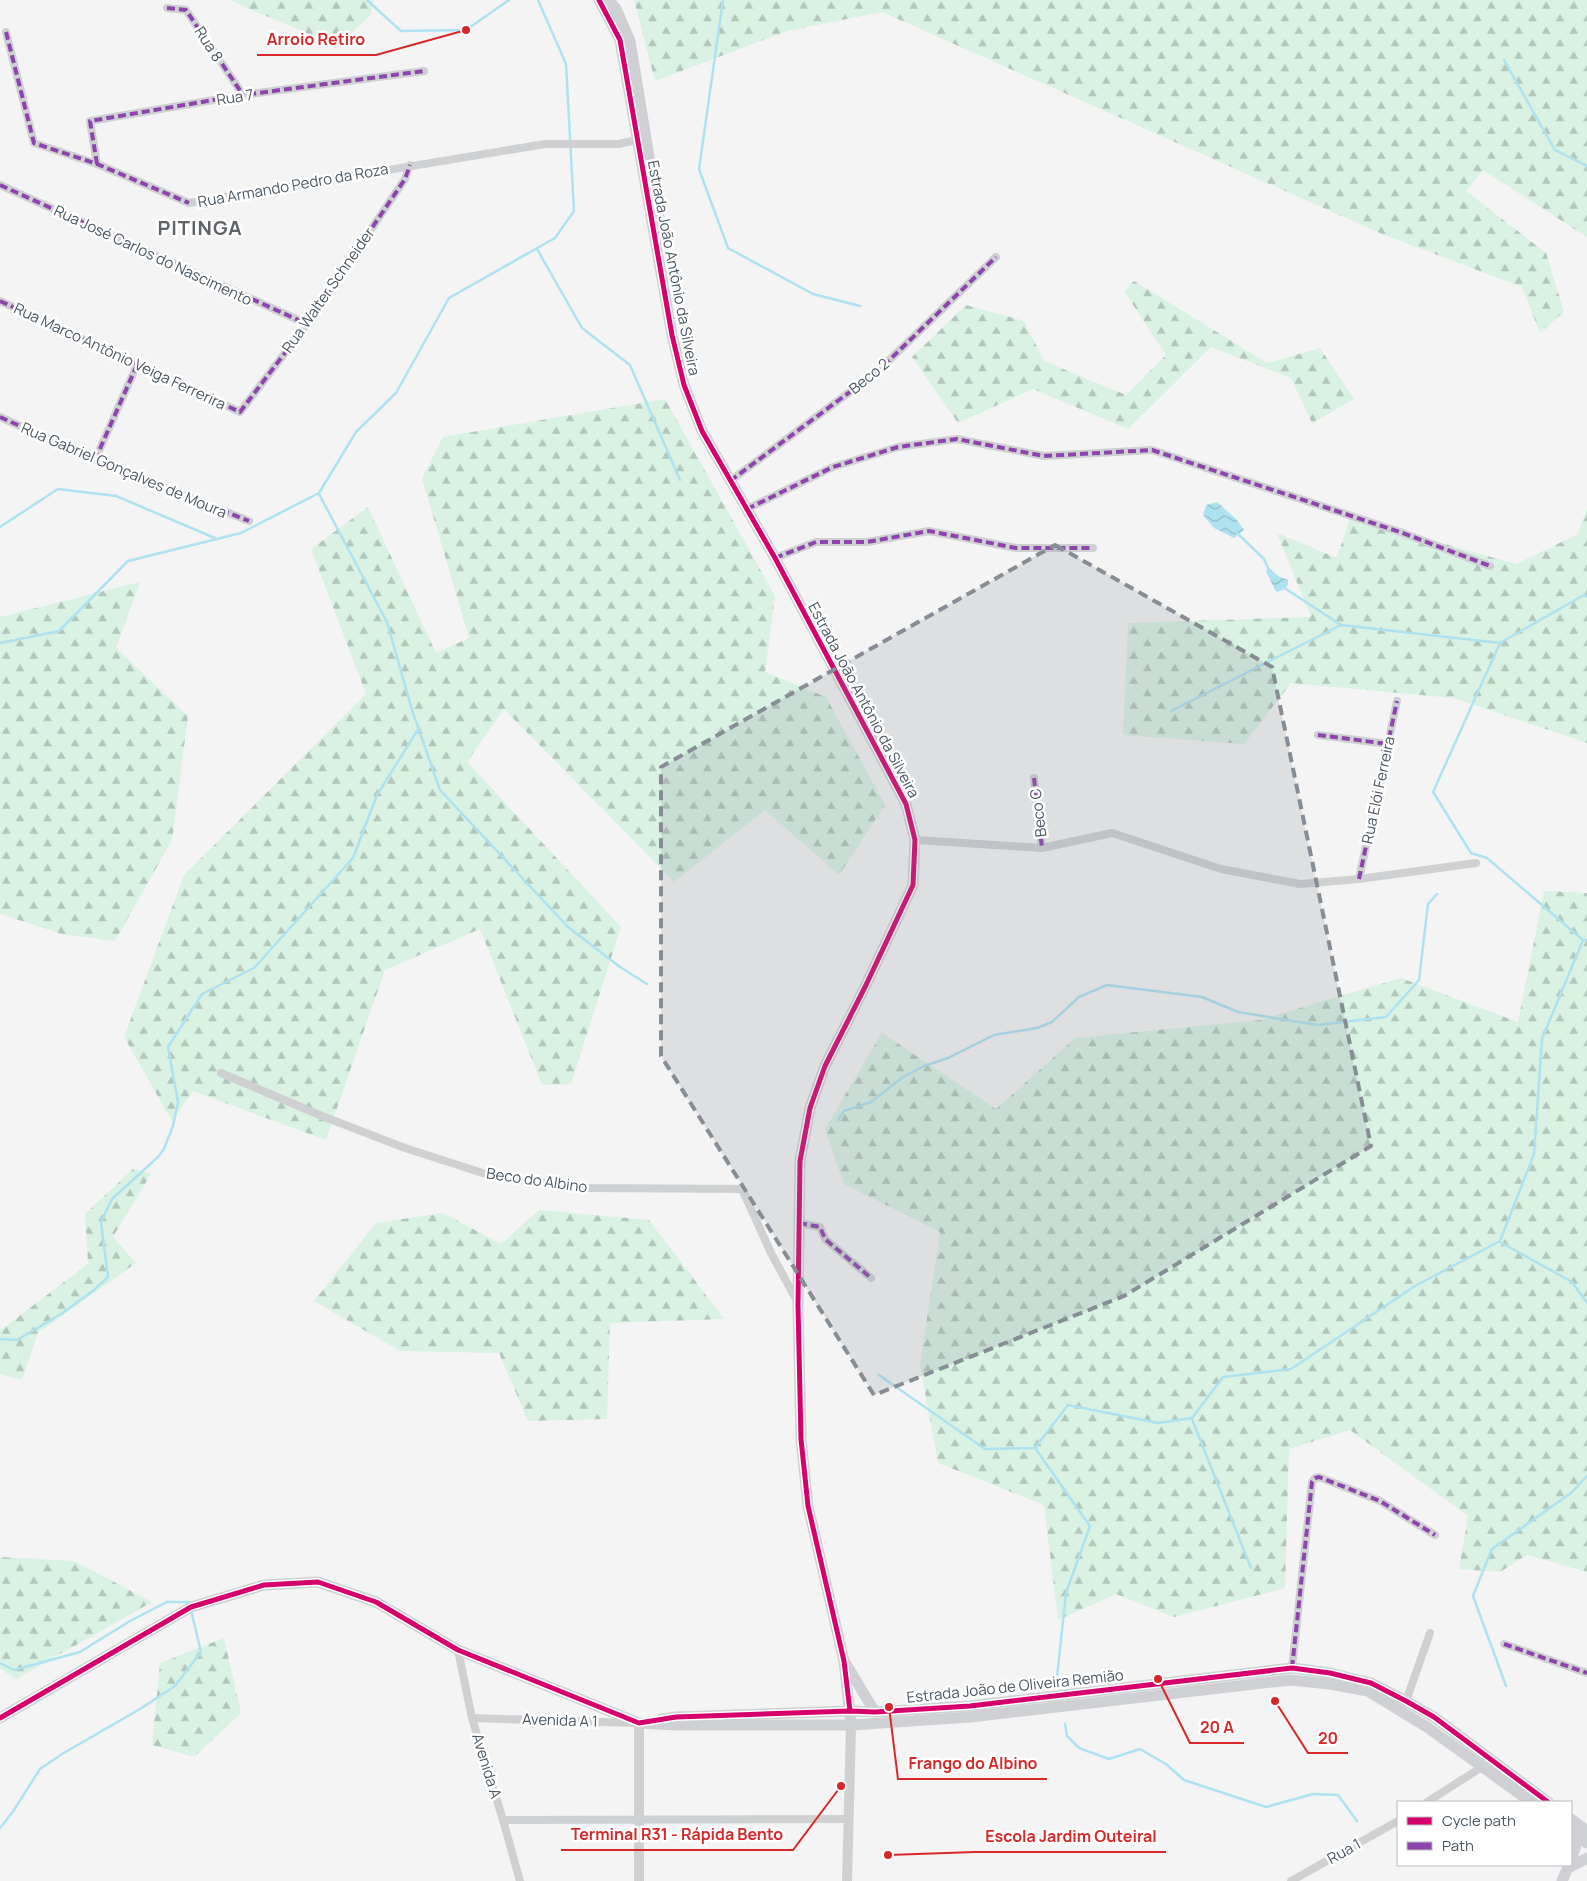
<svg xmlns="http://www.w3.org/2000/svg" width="1587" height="1881" viewBox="0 0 1587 1881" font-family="Manrope,sans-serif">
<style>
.forest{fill:url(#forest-firs)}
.water{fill:url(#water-waves)}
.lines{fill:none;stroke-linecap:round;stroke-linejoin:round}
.stream{stroke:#aee2f0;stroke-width:2.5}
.minor{stroke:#ced0d2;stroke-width:8}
.tertiary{stroke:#ced0d2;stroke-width:10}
.secondary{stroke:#ced0d4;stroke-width:11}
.quiet{stroke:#8e44ad;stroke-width:4;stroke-dasharray:8 4;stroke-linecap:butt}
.cycleway-casing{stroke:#fff;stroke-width:8}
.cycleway{stroke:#d6006c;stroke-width:5}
.marked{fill:#868d94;fill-opacity:0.2;stroke:#868d94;stroke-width:4;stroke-dasharray:10 6;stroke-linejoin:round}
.labels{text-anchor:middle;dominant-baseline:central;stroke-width:5;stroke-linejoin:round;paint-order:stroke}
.street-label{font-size:15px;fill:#4a5661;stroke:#fff}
.district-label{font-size:20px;font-weight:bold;letter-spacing:1px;fill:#5f6368;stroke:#fff}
.leader{fill:none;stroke:#d62828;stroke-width:2}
.callout-dot{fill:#d62828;stroke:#fff;stroke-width:2}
.callout-label{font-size:16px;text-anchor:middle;font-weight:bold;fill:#d62828;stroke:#fff;stroke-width:5;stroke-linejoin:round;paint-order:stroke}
</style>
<defs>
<pattern id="forest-firs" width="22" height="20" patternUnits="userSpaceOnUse" patternTransform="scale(1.25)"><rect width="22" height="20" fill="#d9f2e3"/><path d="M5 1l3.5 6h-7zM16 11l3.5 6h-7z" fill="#b2c7bb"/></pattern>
<pattern id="water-waves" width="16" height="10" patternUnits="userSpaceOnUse" patternTransform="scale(1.25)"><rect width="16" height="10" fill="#aee2f0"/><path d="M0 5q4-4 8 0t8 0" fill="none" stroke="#90bac6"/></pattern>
</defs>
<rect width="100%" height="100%" fill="#f4f4f4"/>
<g class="forest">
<polygon points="229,0 374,0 370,16 337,46"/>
<polygon points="634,0 1587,0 1587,237 1483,170 1466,191 1546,253 1564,312 1540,333 1522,287 1382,234 882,12 787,31 655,81"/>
<polygon points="1134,281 1267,363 1320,348 1354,399 1312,423 1291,378 1211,347 1128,429 1033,389 958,423 912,357 966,305 1024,321 1044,361 1126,395 1166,355 1124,291"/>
<polygon points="665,399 775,596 765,672 826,697 885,805 839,875 765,810 674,882 504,709 467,762 621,927 571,1084 542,1085 480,929 385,970 326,1140 193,1091 172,1121 124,1037 184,875 366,694 311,549 368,507 436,653 469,638 422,478 443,437"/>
<polygon points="1587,508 1587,743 1453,698 1291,683 1244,744 1123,735 1128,623 1311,617 1277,533 1337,558 1350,517 1516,564 1578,534"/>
<polygon points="140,582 116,648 188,716 172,840 115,941 62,934 0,914 0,617"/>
<polygon points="1544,891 1587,893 1587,1572 1527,1555 1500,1572 1459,1569 1468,1516 1350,1430 1289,1449 1285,1588 1174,1617 1116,1594 1058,1620 1044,1505 938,1463 920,1365 940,1232 844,1184 825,1129 882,1033 996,1109 1075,1038 1260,1020 1401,978 1518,1022"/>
<polygon points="133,1169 151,1174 113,1237 136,1263 38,1333 22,1380 0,1374 0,1327 2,1329 88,1264 85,1214"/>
<polygon points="539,1210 649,1220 724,1319 610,1323 607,1419 528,1421 499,1353 400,1351 314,1301 376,1223 443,1213 501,1244"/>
<polygon points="0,1557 74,1561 152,1602 16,1679 0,1669"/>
<polygon points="224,1638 241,1713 194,1757 152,1745 160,1663"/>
</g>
<g class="water">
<polygon points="1217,502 1236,519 1244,530 1234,538 1214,528 1203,515 1206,505"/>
<polygon points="1269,568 1278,576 1288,580 1288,585 1283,590 1277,592 1275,590 1266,571"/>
</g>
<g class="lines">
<g class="stream">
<polyline points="367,0 401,31 466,30 509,0"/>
<polyline points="723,0 699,169 728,248 813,294 860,306"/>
<polyline points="1504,60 1555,150 1587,166"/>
<polyline points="537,249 582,328 630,365 680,480"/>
<polyline points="319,494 387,622 412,710 440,790 568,927 620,967 647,984"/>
<polyline points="0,527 58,489 116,496 215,538"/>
<polyline points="1237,533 1264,559 1269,570"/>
<polyline points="1283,587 1341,625 1500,643"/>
<polyline points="1587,596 1584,595 1500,643 1433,792 1471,853 1487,858 1583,940 1587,940"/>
<polyline points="0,643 59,631 128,561 241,533 319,493 356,432 396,393 449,298 555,238 574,211 566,64 538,0"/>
<polyline points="1171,711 1341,625"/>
<polyline points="838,1120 844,1111 871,1102 903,1077 924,1066 948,1058 994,1035 1037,1028 1052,1022 1079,997 1107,985 1202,997 1238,1012 1317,1025 1386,1017 1419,980 1428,904 1437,894"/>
<polyline points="1500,1242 1572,1282 1587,1303"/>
<polyline points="0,1339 17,1340 61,1314 94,1290 108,1277 101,1222 112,1199 158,1157 164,1149 173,1126 178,1102 168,1047 202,994 254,968 353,858 377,795 419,728"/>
<polyline points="879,1375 985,1449 1035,1448 1068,1405 1158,1423 1192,1418 1223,1377 1291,1369 1415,1286 1500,1241 1534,1154 1542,1039 1583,940"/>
<polyline points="1192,1419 1251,1568"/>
<polyline points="1035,1448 1090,1526 1066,1593 1057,1677 1059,1687"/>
<polyline points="0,1663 14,1670 80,1652 130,1621 167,1602 189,1602"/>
<polyline points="1506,1686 1473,1596 1492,1549 1571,1493 1587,1476"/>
<polyline points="1065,1724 1067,1736 1079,1748 1109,1759 1140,1749 1166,1764 1184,1780 1266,1807 1313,1794 1338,1795 1357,1821"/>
<polyline points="0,1828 12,1813 40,1769 62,1754 140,1709 175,1686 201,1652 191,1610"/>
</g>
<g class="minor">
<polyline points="167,8 186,10 243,95"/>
<polyline points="6,32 34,143 97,164 189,203 545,144 619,144 641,139"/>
<polyline points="97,164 90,121 243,95 424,71"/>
<polyline points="0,185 307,324"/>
<polyline points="0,301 240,412 307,324 405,179 410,165"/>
<polyline points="0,417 95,460 249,521"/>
<polyline points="95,460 137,365"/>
<polyline points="730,481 878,371 996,257"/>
<polyline points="747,509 833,467 898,447 957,439 1044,456 1152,450 1400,532 1490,566"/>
<polyline points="775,558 816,542 867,542 929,531 1016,548 1093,548"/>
<polyline points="1318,735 1388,744"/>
<polyline points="1034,778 1042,848"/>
<polyline points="915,840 1042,848 1112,833 1221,869 1300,884 1359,879 1476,863"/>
<polyline points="1359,879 1397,701"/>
<polyline points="221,1073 322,1116 405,1148 495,1177 588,1188 742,1189 771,1253 797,1301"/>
<polyline points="799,1223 820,1227 825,1239 871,1278"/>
<polyline points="1504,1644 1587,1673"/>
<polyline points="458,1650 472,1718 503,1820 520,1881"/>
<polyline points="1292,1668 1312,1482 1315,1478 1319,1477 1380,1501 1435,1535"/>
<polyline points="1406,1701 1430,1633"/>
<polyline points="472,1718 632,1723"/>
<polyline points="1427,1802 1482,1767"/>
<polyline points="503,1820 848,1819"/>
<polyline points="1291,1881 1398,1821"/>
</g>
<g class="tertiary">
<polyline points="639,1881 639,1723"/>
<polyline points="847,1881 851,1725"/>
</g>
<g class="secondary">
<polyline points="599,0 620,40 672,335 684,385 702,431 775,558 906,804 915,840 913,885 866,985 825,1066 810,1108 800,1161 798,1305 801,1439 808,1506 844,1661 851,1725"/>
<polyline points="609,0 616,9 630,41 662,237"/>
<polyline points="846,1664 875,1712"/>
<polyline points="0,1718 191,1607 264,1585 318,1582 376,1602 458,1650 639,1723 676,1725 851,1725 970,1717 1290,1680 1330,1684 1368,1691 1427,1727 1531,1802"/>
<polyline points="661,1719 676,1717 850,1711 875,1712 970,1706 1292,1668 1330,1673 1371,1683 1406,1701 1434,1717 1548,1802"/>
<polyline points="1571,1819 1587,1831"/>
<polyline points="1571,1831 1587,1843"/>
<polyline points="1571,1859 1579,1837"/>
<polyline points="1568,1868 1587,1858"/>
<polyline points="1562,1881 1569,1865"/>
</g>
<g class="quiet">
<polyline points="167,8 186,10 243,95"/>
<polyline points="6,32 34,143 97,164 189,203"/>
<polyline points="97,164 90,121 243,95 424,71"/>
<polyline points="0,185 307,324"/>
<polyline points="0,301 240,412 307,324 405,179 410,165"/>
<polyline points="0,417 95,460 249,521"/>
<polyline points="95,460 137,365"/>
<polyline points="730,481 878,371 996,257"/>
<polyline points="747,509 833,467 898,447 957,439 1044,456 1152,450 1400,532 1490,566"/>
<polyline points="775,558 816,542 867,542 929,531 1016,548 1093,548"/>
<polyline points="1318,735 1388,744"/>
<polyline points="1034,778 1042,848"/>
<polyline points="1359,879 1397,701"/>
<polyline points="799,1223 820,1227 825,1239 871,1278"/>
<polyline points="1504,1644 1587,1673"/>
<polyline points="1292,1668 1312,1482 1315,1478 1319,1477 1380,1501 1435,1535"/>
</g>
<g class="cycleway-casing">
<g id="cycleway">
<polyline points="599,0 620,40 672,335 684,385 702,431 775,558 906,804 915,840 913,885 866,985 825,1066 810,1108 800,1161 798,1305 801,1439 805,1477 808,1506 844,1661 850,1711"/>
<polyline points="0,1718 191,1607 264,1585 318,1582 376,1602 458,1650 639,1723 676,1717 850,1711 875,1712 970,1706 1292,1668 1330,1673 1371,1683 1406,1701 1434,1717 1548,1802"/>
</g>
</g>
<use href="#cycleway" class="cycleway"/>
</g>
<path class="marked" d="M1055 545 1272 667 1371 1146 1124 1296 874 1395 661 1056V767Z"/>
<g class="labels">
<g class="street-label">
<text transform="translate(209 44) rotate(57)">Rua 8</text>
<text transform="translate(235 97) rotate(-9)">Rua 7</text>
<text transform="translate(293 185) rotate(-10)">Rua Armando Pedro da Roza</text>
<text transform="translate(153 255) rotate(25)">Rua José Carlos do Nascimento</text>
<text transform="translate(674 268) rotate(79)">Estrada João Antônio da Silveira</text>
<text transform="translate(328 290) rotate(-55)">Rua Walter Schneider</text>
<text transform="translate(120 356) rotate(25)">Rua Marco Antônio Veiga Ferrerira</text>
<text transform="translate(869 376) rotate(-39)">Beco 2</text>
<text transform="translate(124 470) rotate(23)">Rua Gabriel Gonçalves de Moura</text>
<text transform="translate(864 700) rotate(62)">Estrada João Antônio da Silveira</text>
<text transform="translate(1378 790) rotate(-78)">Rua Elói Ferreira</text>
<text transform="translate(1038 813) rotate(-97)">Beco C</text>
<text transform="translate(537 1180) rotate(8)">Beco do Albino</text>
<text transform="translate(1015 1686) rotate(-6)">Estrada João de Oliveira Remião</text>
<text transform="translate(560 1720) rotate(2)">Avenida A 1</text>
<text transform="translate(487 1766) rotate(73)">Avenida A</text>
<text transform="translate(1344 1851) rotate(-29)">Rua 1</text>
</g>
<g class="district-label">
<text x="200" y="227">PITINGA</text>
</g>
</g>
<path class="leader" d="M466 30L376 55H257M1158 1679L1190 1743H1244M1275 1701L1308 1753H1348M889 1707L898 1779H1047M841 1786L793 1850H561M888 1855L975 1852H1166"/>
<g class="callout-dot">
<circle cx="466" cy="30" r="5"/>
<circle cx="1158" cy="1679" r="5"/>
<circle cx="1275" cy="1701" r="5"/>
<circle cx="889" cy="1707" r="5"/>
<circle cx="841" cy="1786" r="5"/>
<circle cx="888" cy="1855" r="5"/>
</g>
<g class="callout-label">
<text x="316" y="45">Arroio Retiro</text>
<text x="1217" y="1733">20 A</text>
<text x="1328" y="1744">20</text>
<text x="973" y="1769">Frango do Albino</text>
<text x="677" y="1840">Terminal R31 - Rápida Bento</text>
<text x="1071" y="1842">Escola Jardim Outeiral</text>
</g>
<rect x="1397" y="1801" width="175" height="65" fill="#ffffff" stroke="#b7bbc0"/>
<rect x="1407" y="1817" width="25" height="8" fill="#d6006c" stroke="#b7bbc0"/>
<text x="1442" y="1826" font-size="15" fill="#4a5661">Cycle path</text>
<rect x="1407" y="1842" width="25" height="8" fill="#8e44ad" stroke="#b7bbc0"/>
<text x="1442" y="1851" font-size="15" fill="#4a5661">Path</text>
</svg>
